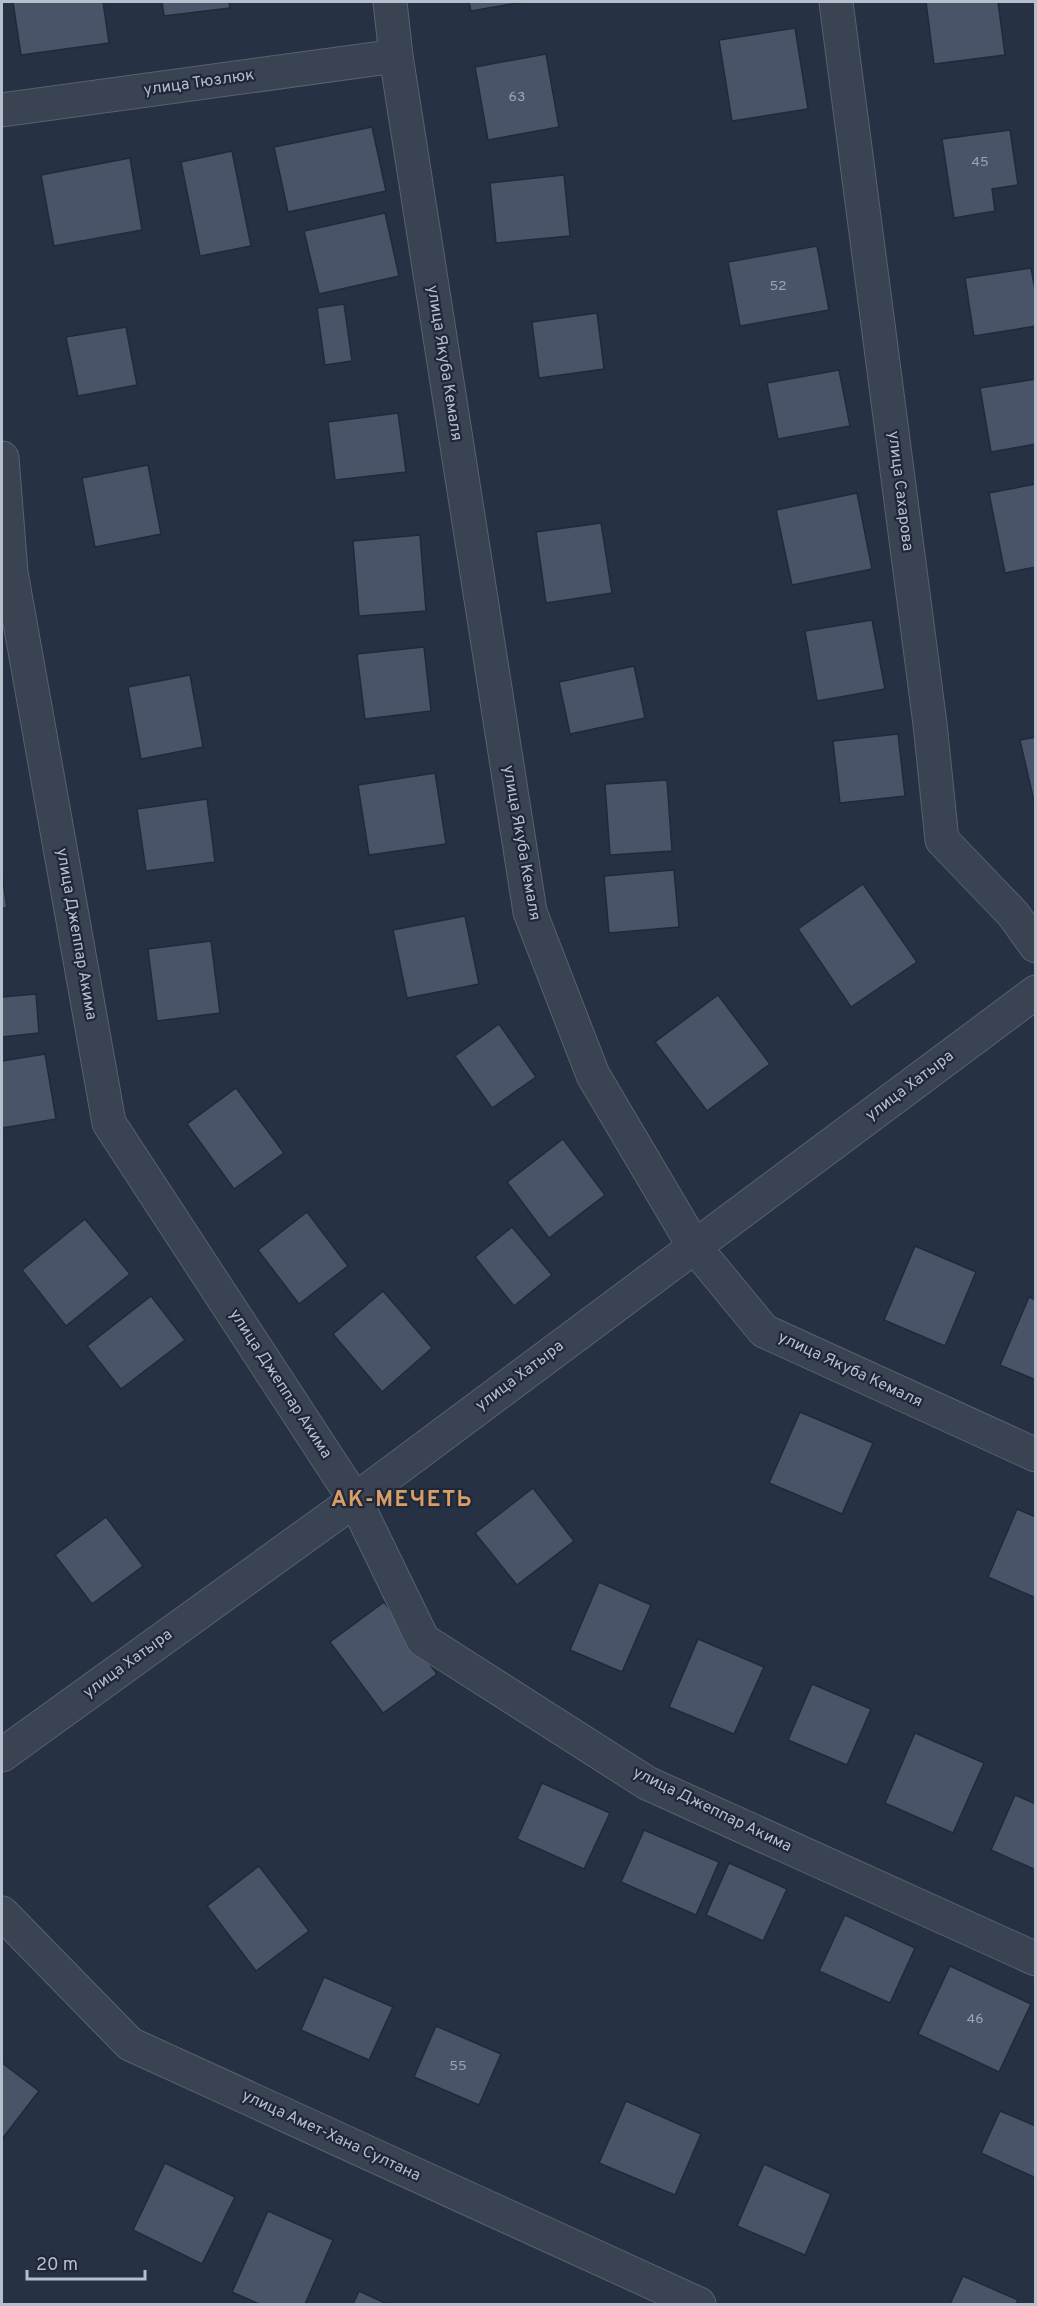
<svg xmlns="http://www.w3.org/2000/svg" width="1037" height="2306" viewBox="0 0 1037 2306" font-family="Overpass,sans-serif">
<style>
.building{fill:#4a5469;stroke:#212a3a;stroke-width:1.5}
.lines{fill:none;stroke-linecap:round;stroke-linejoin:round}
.minor-casing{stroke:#586170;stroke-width:35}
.tertiary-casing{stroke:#586170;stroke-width:35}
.minor{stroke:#3a4352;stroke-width:33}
.tertiary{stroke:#3a4352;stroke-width:33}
.labels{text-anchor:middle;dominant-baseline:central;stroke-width:4.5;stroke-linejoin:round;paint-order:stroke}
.number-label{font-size:14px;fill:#9ca4b3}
.street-label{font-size:16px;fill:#b7becc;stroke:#1f2838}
.district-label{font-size:22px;font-weight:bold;letter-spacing:1.5px;fill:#d99d66;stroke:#1f2838}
</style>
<rect width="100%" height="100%" fill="#263143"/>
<g class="building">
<polygon points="13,2 103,2 109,43 21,55"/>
<polygon points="162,2 229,2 230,8 164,16"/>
<polygon points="469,2 524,2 471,11"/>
<polygon points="926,2 998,2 1005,55 934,64"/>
<polygon points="795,28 808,109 732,121 719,40"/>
<polygon points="546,54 559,127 488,140 475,67"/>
<polygon points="372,127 386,191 288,212 274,147"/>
<polygon points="1010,130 1018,185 992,189 995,211 954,218 942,139"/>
<polygon points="232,151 251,246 200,256 181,162"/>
<polygon points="130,158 142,230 54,246 41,175"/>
<polygon points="564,175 570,236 496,243 490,183"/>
<polygon points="385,213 399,276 319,294 304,231"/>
<polygon points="817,246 829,310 740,326 728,262"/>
<polygon points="1031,268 1036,295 1036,326 974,336 965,278"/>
<polygon points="344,304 352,361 325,365 317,308"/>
<polygon points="597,313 604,369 539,378 532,322"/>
<polygon points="126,327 137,385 78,396 66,337"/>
<polygon points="839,370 850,426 778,439 767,383"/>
<polygon points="1036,379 1036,444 991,452 980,388"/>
<polygon points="398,413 406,472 335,480 328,422"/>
<polygon points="148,465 161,534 95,547 82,478"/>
<polygon points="1036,484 1036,567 1005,573 989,493"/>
<polygon points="857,493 872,569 792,585 776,510"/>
<polygon points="601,523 612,593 546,603 536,532"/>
<polygon points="420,535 426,611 359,616 353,541"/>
<polygon points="872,620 885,689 817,701 805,631"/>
<polygon points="424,647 431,711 365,719 357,654"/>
<polygon points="634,666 645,718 570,734 559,682"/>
<polygon points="190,675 203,747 141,759 128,687"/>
<polygon points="898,734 905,796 840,803 833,741"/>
<polygon points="1036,737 1036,810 1020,740"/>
<polygon points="435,773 446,844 369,855 358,785"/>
<polygon points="667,780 672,851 610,855 605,784"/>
<polygon points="207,799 215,862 146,871 137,809"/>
<polygon points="674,870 679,927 609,933 604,876"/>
<polygon points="2,874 7,908 2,908"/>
<polygon points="863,884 917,962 851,1007 798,929"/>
<polygon points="465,916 479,984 407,998 393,930"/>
<polygon points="211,941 220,1013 157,1021 148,949"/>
<polygon points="36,994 39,1033 2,1037 2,997"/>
<polygon points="718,995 770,1064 707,1111 655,1042"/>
<polygon points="499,1024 536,1077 492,1108 455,1056"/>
<polygon points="45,1054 56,1119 2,1128 2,1061"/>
<polygon points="236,1088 284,1153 234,1189 187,1124"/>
<polygon points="563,1139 605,1195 549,1238 507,1182"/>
<polygon points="307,1212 348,1266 299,1304 258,1250"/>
<polygon points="85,1219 130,1274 66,1326 22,1270"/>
<polygon points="512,1227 552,1275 514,1306 475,1257"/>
<polygon points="915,1246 976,1272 945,1346 884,1320"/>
<polygon points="383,1291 432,1348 382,1392 333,1334"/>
<polygon points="151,1296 185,1340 121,1389 87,1346"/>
<polygon points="1029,1297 1036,1300 1036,1380 1000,1365"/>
<polygon points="800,1412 873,1443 842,1514 769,1483"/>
<polygon points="533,1488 574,1541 517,1585 475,1533"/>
<polygon points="1017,1509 1036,1517 1036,1598 988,1577"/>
<polygon points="106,1517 143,1566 92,1604 55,1555"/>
<polygon points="599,1582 651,1605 622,1672 570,1650"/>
<polygon points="384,1602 437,1674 383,1713 330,1642"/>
<polygon points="698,1639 764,1667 734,1734 669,1707"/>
<polygon points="812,1684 871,1709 847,1765 788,1740"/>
<polygon points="915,1733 984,1763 953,1833 885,1803"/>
<polygon points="542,1783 610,1813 584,1869 517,1839"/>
<polygon points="1015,1795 1036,1804 1036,1870 991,1850"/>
<polygon points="644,1830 719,1862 696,1915 621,1882"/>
<polygon points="729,1863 787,1889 763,1941 706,1915"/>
<polygon points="259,1866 309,1931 256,1971 207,1906"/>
<polygon points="845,1915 915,1948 890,2003 819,1971"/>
<polygon points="950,1966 1031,2004 999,2072 918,2034"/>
<polygon points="324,1977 393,2007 369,2060 301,2030"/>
<polygon points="436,2026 501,2054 479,2105 414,2077"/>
<polygon points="2,2063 39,2091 2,2139"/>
<polygon points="626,2101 701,2134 675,2195 599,2163"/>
<polygon points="1000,2111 1036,2126 1036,2178 981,2153"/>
<polygon points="165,2163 235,2197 202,2264 133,2230"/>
<polygon points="764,2164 831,2194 805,2255 737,2226"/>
<polygon points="268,2211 333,2240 305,2304 259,2304 232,2292"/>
<polygon points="963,2276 1018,2300 1016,2304 950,2304"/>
<polygon points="359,2291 387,2304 353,2304"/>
</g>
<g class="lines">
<g class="minor-casing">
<g id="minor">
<polyline points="390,2 396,56 530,912 593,1075 694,1246 764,1331 1036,1455"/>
<polyline points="836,2 930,724 942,840 1013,914 1036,946"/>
<polyline points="2,110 396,56"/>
<polyline points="2,458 11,572 109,1123 355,1500 423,1640 647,1783 1036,1959"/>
</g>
</g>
<g class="tertiary-casing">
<g id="tertiary">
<polyline points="2,1755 355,1500 1036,992"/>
<polyline points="2,1913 130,2044 699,2304"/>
</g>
</g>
<use href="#minor" class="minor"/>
<use href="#tertiary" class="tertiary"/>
</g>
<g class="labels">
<g class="number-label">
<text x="517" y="97">63</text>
<text x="980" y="162">45</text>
<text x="778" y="286">52</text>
<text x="975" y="2019">46</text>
<text x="458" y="2066">55</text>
</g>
<g class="street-label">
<text transform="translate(199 83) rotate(-8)">улица Тюзлюк</text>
<text transform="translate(444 363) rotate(81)">улица Якуба Кемаля</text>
<text transform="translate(900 491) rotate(83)">улица Сахарова</text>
<text transform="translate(521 843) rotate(80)">улица Якуба Кемаля</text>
<text transform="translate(76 934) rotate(80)">улица Джеппар Акима</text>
<text transform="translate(910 1086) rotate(-37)">улица Хатыра</text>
<text transform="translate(850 1370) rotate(25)">улица Якуба Кемаля</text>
<text transform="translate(520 1376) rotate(-37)">улица Хатыра</text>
<text transform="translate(280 1384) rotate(57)">улица Джеппар Акима</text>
<text transform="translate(128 1664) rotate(-36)">улица Хатыра</text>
<text transform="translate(712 1810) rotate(26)">улица Джеппар Акима</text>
<text transform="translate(331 2136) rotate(25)">улица Амет-Хана Султана</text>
</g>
<g class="district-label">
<text x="402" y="1500">АК-МЕЧЕТЬ</text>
</g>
</g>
<rect width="1037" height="2306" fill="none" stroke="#b7becc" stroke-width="6"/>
<path d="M27 2270v9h118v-9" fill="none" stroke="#b7becc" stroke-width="3"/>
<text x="36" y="2270" font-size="18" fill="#b7becc" stroke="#1f2838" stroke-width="4.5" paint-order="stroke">20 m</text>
</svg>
